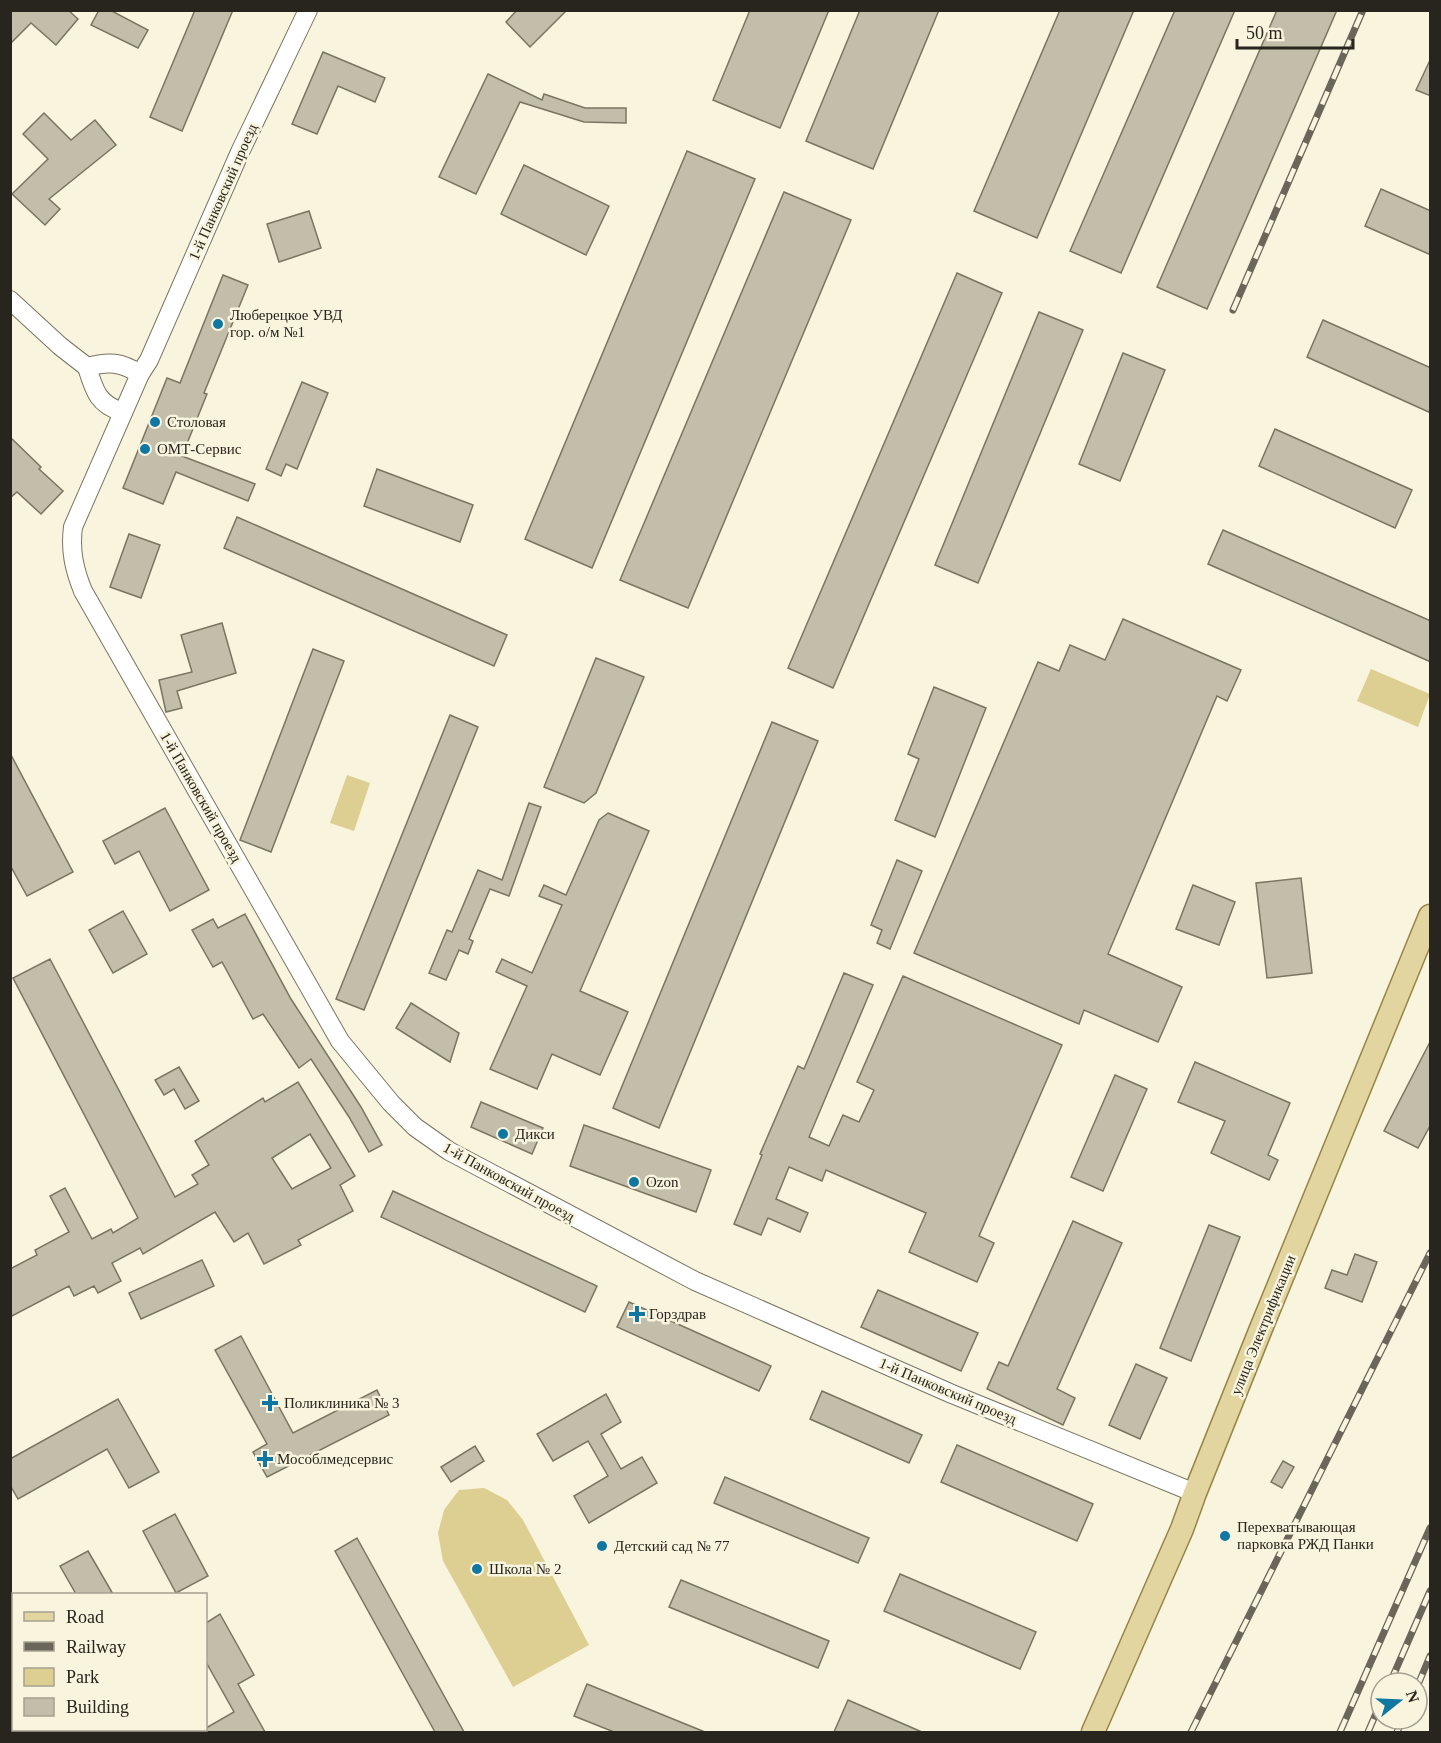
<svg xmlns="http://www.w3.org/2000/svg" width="1441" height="1743" viewBox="0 0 1441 1743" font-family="'Times New Roman',serif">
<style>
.green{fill:#ddce92}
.building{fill:#c3bea9;stroke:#7a7561;stroke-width:1.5;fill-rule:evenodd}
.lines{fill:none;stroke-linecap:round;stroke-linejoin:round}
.minor-casing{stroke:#797561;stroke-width:20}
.major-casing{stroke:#948548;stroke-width:25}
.minor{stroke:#fff;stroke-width:18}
.major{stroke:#e2d59f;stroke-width:22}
.rail-casing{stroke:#6a675a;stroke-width:7}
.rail{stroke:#f9f4de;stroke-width:4.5;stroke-dasharray:14;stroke-linecap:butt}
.poi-dot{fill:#0f77a2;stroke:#f9f4de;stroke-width:2}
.labels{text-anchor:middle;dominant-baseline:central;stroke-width:5;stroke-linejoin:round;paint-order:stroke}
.street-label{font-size:15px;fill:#27251d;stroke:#f9f4de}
.poi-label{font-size:15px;fill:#27251d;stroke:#f9f4de;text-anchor:start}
</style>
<rect width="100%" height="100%" fill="#f9f4de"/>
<g class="green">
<polygon points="1371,669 1430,694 1418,727 1357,701"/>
<polygon points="347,775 370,783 354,831 330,823"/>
<polygon points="484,1488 507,1500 523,1520 589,1645 513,1687 443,1561 438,1533 444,1510 459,1490"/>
</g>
<g class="building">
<polygon points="10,10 68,10 78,19 56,45 31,23 10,44"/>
<polygon points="99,10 110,10 148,30 138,48 91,25"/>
<polygon points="195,10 233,10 182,131 150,117"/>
<polygon points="517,10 567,10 530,47 506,22"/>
<polygon points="750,10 829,10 780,128 713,100"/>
<polygon points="860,10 939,10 873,169 806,141"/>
<polygon points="1060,10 1134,10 1037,238 974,211"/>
<polygon points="1175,10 1235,10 1121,273 1070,251"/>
<polygon points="1277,10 1337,10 1207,309 1157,287"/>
<polygon points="323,52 385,78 375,102 338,86 317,134 292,124"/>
<polygon points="1431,58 1431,96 1416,90"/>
<polygon points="488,74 542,100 544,94 585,108 626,108 626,123 584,122 520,102 476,194 439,177"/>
<polygon points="44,113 71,140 95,120 116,145 49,199 60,209 45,225 12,194 48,159 23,134"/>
<polygon points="687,151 755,179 592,568 525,539"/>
<polygon points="524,165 609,206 586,255 501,214"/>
<polygon points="1381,189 1431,211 1431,255 1365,226"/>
<polygon points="784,192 851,220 688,608 620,580"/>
<polygon points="309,211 321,248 279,262 267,224"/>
<polygon points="957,273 1002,293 833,688 788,668"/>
<polygon points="223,275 248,285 204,393 207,394 182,456 255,484 248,501 176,472 163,504 123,488 167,378 180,383"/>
<polygon points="1039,312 1083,330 978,583 935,565"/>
<polygon points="1323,320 1431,368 1431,413 1307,357"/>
<polygon points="1123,353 1165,370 1120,481 1079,464"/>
<polygon points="302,382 328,393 297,469 286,464 281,476 266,469"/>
<polygon points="1275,429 1412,490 1395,528 1259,466"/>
<polygon points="10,437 41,467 39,469 63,491 41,514 17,492 10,498"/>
<polygon points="377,469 473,505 460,542 364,506"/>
<polygon points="237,517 507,635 494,666 224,548"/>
<polygon points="1223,530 1431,621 1431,662 1208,564"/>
<polygon points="129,534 160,545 141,598 110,587"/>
<polygon points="1123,619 1241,670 1227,701 1217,696 1108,954 1182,987 1158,1042 1084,1010 1079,1024 914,953 1038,662 1059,671 1070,645 1105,660"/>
<polygon points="222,623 236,673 177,691 182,708 166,712 159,680 192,672 181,635"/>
<polygon points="313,649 344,661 271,852 240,840"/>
<polygon points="596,658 644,677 596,793 584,803 544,787"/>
<polygon points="934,687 986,708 935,837 895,820 919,759 908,754"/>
<polygon points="450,715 478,727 364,1010 336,999"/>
<polygon points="772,722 818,741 659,1128 613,1108"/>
<polygon points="10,753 73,872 27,896 10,865"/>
<polygon points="529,803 541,807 509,896 490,889 469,939 473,941 468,954 459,950 446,980 429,973 447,930 452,932 478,870 502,880"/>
<polygon points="165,808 209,890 170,911 139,851 115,864 103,841"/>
<polygon points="608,813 649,831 580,991 628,1012 600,1075 552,1054 537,1089 490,1069 527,986 496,972 502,959 532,973 562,905 539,896 544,885 566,895 599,820"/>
<polygon points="897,860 922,871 890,949 877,943 882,930 871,925"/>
<polygon points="1301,878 1312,973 1267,978 1256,883"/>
<polygon points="1193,885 1235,902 1219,945 1176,929"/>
<polygon points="123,911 147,954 113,973 89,930"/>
<polygon points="245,914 291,999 361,1107 382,1145 369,1152 349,1117 311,1059 299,1068 263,1014 253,1019 222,962 213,967 192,930 213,919 218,928"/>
<path d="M50 959 175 1197 198 1184 192 1175 209 1165 195 1141 263 1098 265 1102 298 1082 355 1176 340 1185 353 1211 298 1240 301 1245 264 1264 248 1233 234 1242 215 1212 143 1254 140 1248 112 1263 121 1281 98 1293 94 1286 74 1296 69 1286 10 1317V1269L37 1255 35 1250 69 1232 50 1196 65 1188 92 1239 111 1229 113 1233 138 1218 13 978ZM310 1134 331 1168 292 1189 272 1158Z"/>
<polygon points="844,973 873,985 809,1137 829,1146 843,1115 859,1122 874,1090 857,1082 903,976 1062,1045 979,1236 994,1243 977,1282 909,1252 926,1213 826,1170 822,1181 789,1167 776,1199 808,1213 800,1232 768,1218 761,1235 734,1224 762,1155 760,1154 798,1066 804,1069"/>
<polygon points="411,1003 459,1033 450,1062 396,1028"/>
<polygon points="1431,1040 1431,1124 1418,1148 1384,1131"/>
<polygon points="1195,1062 1290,1103 1268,1155 1278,1160 1269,1180 1211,1153 1225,1121 1178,1102"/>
<polygon points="179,1067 199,1101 185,1109 174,1089 164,1095 155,1080"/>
<polygon points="1115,1075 1147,1089 1103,1191 1071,1177"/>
<polygon points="481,1102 543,1128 532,1154 471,1127"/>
<polygon points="584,1125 711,1170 696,1212 570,1166"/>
<polygon points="393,1191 597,1286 585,1312 381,1217"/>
<polygon points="1073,1221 1122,1243 1057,1389 1075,1398 1063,1425 987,1389 999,1362 1008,1366"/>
<polygon points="1209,1225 1240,1237 1191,1361 1160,1348"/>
<polygon points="1355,1254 1377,1262 1362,1302 1325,1288 1332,1270 1347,1275"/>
<polygon points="202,1260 214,1286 141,1319 129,1293"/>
<polygon points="878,1290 978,1333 961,1371 861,1327"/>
<polygon points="629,1302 771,1366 759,1391 617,1327"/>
<polygon points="241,1336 293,1433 377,1390 389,1415 267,1477 253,1452 267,1444 215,1350"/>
<polygon points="1136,1364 1167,1378 1140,1439 1109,1425"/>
<polygon points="822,1391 922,1435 909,1463 810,1419"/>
<polygon points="606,1394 621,1422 601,1434 621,1469 642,1457 657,1483 589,1523 574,1496 608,1476 588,1441 553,1461 537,1434"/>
<polygon points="118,1399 159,1472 129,1488 107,1449 18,1499 10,1485 10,1459"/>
<polygon points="957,1445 1093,1504 1077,1541 941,1482"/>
<polygon points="475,1446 484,1461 451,1482 441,1467"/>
<polygon points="1283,1461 1294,1467 1282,1488 1271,1482"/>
<polygon points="725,1477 869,1538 858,1563 714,1503"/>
<polygon points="175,1514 208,1576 176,1593 143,1531"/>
<polygon points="357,1538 464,1732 435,1732 335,1551"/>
<polygon points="88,1551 113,1594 76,1594 60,1566"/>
<polygon points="900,1574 1036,1632 1020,1669 884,1611"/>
<polygon points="681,1580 829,1641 818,1668 669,1607"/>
<polygon points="220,1614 254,1675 238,1684 265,1732 197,1732 206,1730 206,1728 234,1712 206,1662 206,1623"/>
<polygon points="587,1684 705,1732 614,1732 574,1716"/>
<polygon points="848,1700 922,1732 834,1732"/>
</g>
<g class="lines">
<g class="minor-casing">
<g id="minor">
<path d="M308 10 240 152 149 360 140 374 73 527C70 550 74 569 83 591L340 1041 391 1103 415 1127 449 1151 695 1281 952 1394 1195 1493"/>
<polyline points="10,300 60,346 87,367"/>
<path d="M87 367C94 390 98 405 123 412"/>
<path d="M87 367C109 361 121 362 140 374"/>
</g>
</g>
<g class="major-casing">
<polyline id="major" points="1093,1732 1182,1529 1195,1493 1260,1331 1430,916"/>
</g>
<use href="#minor" class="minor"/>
<use href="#major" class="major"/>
<g class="rail-casing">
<g id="rail">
<polyline points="1233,310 1363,10"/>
<polyline points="1390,1683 1430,1591"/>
<polyline points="1417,1687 1430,1656"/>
<polyline points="1191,1732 1430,1253"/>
<polyline points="1340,1732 1430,1528"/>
<polyline points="1368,1732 1381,1702"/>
<polyline points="1397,1732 1403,1719"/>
</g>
</g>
<use href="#rail" class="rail"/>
</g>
<g class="poi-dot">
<circle cx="218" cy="324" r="6"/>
<circle cx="155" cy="422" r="6"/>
<circle cx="145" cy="449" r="6"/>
<circle cx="503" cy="1134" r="6"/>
<circle cx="634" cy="1182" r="6"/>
<path d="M634 1305h6v6h6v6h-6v6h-6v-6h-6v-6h6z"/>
<path d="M267 1394h6v6h6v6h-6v6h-6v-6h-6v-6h6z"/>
<path d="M262 1450h6v6h6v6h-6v6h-6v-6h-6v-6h6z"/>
<circle cx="1225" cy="1536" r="6"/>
<circle cx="602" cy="1546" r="6"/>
<circle cx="477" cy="1569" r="6"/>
</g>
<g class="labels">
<g class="street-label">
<text transform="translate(223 192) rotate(-66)">1-й Панковский проезд</text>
<text transform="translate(201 797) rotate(60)">1-й Панковский проезд</text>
<text transform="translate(509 1182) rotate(29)">1-й Панковский проезд</text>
<text transform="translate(1263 1325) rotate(-68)">улица Электрификации</text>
<text transform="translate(948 1391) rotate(23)">1-й Панковский проезд</text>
</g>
<g class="poi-label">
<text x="230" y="315">Люберецкое УВД<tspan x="230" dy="17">гор. о/м №1</tspan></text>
<text x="167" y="422">Столовая</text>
<text x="157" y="449">ОМТ-Сервис</text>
<text x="515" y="1134">Дикси</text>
<text x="646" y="1182">Ozon</text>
<text x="649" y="1314">Горздрав</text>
<text x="284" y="1403">Поликлиника № 3</text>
<text x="277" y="1459">Мособлмедсервис</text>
<text x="1237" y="1527">Перехватывающая<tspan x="1237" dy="17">парковка РЖД Панки</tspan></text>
<text x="614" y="1546">Детский сад № 77</text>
<text x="489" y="1569">Школа № 2</text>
</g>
</g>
<rect width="1441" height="1743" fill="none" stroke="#27251d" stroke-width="24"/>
<rect x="12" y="1593" width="195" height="138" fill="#f9f4de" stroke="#a5a191" stroke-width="1.5"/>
<rect x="24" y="1612" width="30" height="9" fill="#e2d59f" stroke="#a5a191" stroke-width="1.5"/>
<text x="66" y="1623" font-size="18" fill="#27251d">Road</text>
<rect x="24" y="1642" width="30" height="9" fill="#6a675a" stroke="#a5a191" stroke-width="1.5"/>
<text x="66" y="1653" font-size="18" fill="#27251d">Railway</text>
<rect x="24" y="1668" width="30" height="18" fill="#ddce92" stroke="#a5a191" stroke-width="1.5"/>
<text x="66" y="1683" font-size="18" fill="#27251d">Park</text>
<rect x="24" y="1698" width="30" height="18" fill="#c3bea9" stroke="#a5a191" stroke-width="1.5"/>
<text x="66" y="1713" font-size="18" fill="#27251d">Building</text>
<g transform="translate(1399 1701) rotate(72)"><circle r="28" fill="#f9f4de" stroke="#a5a191" stroke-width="1.5"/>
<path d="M0-4.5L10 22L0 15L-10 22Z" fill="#0f77a2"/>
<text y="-9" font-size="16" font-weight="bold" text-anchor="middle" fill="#27251d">N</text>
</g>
<path d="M1237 39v9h116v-9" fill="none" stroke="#27251d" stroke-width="3"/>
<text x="1246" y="39" font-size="18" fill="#27251d" stroke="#f9f4de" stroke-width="4.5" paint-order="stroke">50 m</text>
</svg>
